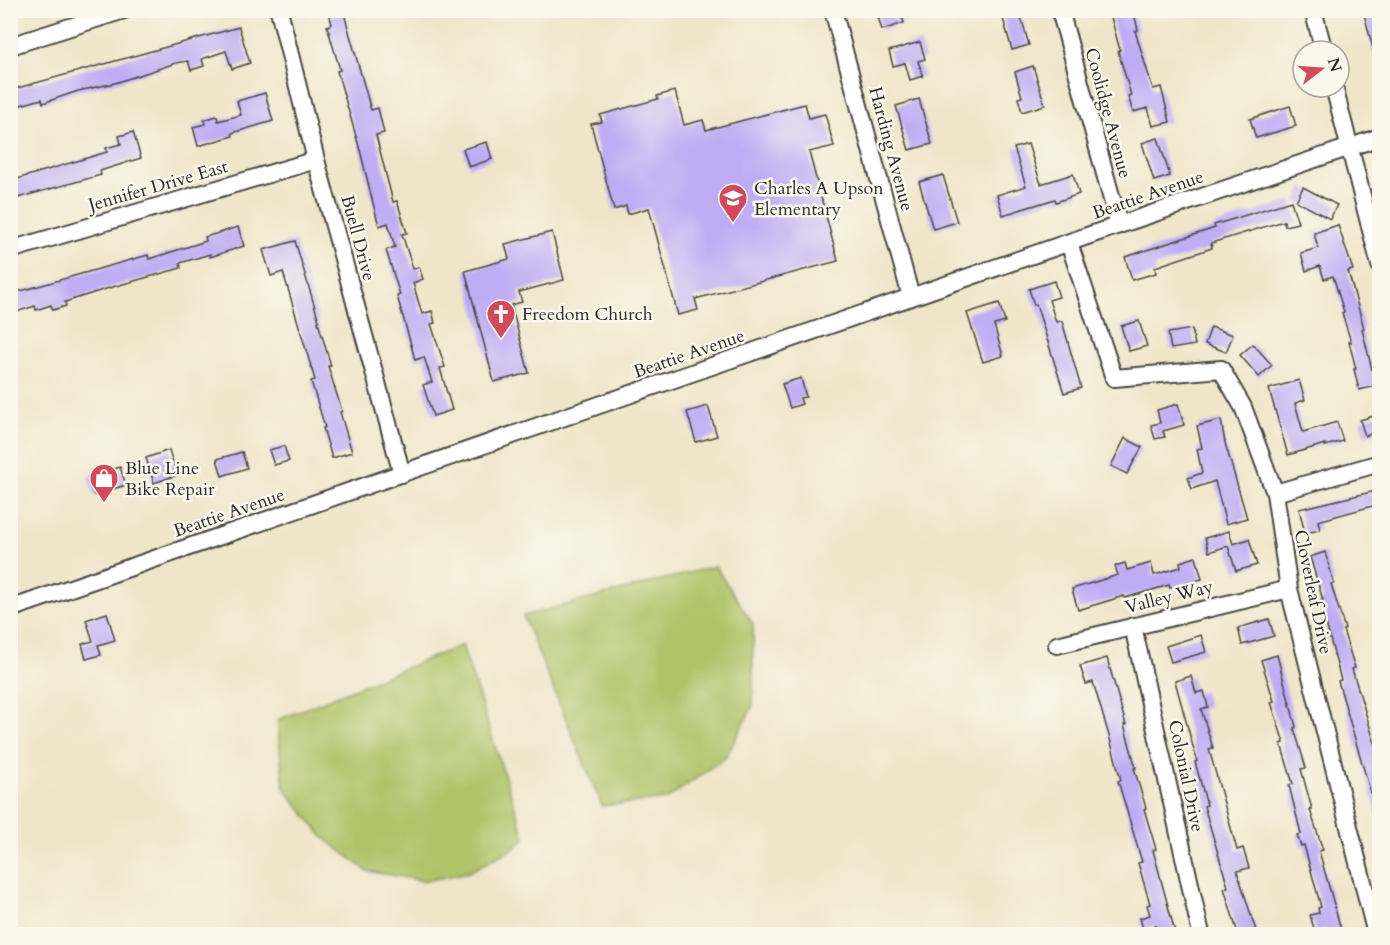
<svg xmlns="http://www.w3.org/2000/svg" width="1390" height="945" viewBox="0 0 1390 945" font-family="Cardo,serif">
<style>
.green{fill:#afc367;stroke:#6d7749;stroke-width:1.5}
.building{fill:#c0acf4}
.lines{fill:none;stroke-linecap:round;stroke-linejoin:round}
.minor-casing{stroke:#484743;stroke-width:20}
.minor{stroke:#fff;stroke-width:16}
.labels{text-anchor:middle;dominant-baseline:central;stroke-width:5;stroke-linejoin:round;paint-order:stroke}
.street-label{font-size:18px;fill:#2b2b2b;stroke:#fbf7ec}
.poi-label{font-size:18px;fill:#2b2b2b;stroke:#fbf7ec;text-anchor:start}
</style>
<rect width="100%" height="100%" fill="#fbf7ec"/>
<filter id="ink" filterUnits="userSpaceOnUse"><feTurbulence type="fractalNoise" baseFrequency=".0167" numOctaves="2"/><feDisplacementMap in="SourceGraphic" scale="12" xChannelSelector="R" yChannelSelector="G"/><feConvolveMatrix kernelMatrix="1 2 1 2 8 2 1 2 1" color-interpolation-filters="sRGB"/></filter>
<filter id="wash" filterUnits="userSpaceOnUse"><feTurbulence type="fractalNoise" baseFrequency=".008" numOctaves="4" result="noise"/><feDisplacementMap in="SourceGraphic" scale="24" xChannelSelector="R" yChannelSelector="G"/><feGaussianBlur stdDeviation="1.35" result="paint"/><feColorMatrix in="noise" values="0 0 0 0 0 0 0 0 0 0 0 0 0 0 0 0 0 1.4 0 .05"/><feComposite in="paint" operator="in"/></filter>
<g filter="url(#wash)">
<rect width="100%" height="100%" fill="#efe5c8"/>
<g class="green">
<polygon points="715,566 753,624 753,705 726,757 667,799 602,806 523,616"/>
<polygon points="462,645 525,838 516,847 469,872 425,881 367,871 323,837 284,788 277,720"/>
</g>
<g id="blocks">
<g class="building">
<polygon points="328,10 343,10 371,110 378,108 384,133 376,135 393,202 397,201 407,233 402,234 413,269 419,267 423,279 413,283 422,314 432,311 435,323 431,324 445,367 440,368 452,410 433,416 423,385 432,382 424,357 415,360 410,341 397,296 400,295 386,250 395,247 388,223 379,226 374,207 360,150 337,71 340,70 327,26 332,24"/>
<polygon points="876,10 900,10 904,23 882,30"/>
<polygon points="1019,10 1029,45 1012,50 1002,15"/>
<polygon points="1109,10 1133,10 1138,30 1135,31 1153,89 1161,87 1170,122 1153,126 1148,108 1133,112 1128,96 1131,95 1118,51 1120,50"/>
<polygon points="1363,10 1380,10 1380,59 1376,60"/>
<polygon points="239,27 250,63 232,69 226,51 202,59 204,66 191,70 188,61 176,63 115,83 78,91 43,103 42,99 10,108 10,90"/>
<polygon points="920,42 925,59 918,61 923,76 910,80 905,63 893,66 889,51"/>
<polygon points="1033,66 1045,105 1022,112 1018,98 1022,97 1015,72"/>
<polygon points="675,91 684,125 703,120 706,130 805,104 809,118 825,114 834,146 809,152 838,261 695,299 698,310 678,315 649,208 628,214 626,206 614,210 591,124 602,122 600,115 658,99 657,96"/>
<polygon points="265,93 273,121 232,133 233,136 198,146 193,127 205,124 204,120 217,116 218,121 241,115 237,101"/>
<polygon points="919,99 932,144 909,150 896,106"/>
<polygon points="1290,106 1296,126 1256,138 1250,119"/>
<polygon points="133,132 141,158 100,171 101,175 10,200 10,181 107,152 106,148 121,144 119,136"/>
<polygon points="1158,138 1170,176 1154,181 1142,143"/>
<polygon points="487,142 492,159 469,167 463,149"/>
<polygon points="1028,144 1041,184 1073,174 1079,194 1056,202 1055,199 1003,215 997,195 1026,186 1014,148"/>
<polygon points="943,175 957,222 933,229 919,182"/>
<polygon points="1303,187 1337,205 1330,219 1296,201"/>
<polygon points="1291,201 1298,223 1285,226 1284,221 1211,243 1212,248 1155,267 1156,273 1132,280 1125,257 1215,228 1214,225"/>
<polygon points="1338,225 1353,270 1348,271 1364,328 1362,329 1376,386 1359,390 1354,369 1356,369 1349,342 1351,342 1342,313 1344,312 1333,276 1324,279 1320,266 1306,271 1301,253 1318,248 1314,233"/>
<polygon points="238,227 244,246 210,257 210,254 180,263 181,268 109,288 65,302 66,306 53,310 51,305 36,310 35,306 10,314 10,294 148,255 149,259 206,241 205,237"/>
<polygon points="552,232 564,280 519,292 522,302 511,305 529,373 494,382 465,271 509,259 505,244"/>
<polygon points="295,241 319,321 318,322 331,366 328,366 342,411 340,412 352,452 332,458 323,428 325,427 311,381 315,380 283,272 271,276 263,250"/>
<polygon points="1054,281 1059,297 1049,300 1056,322 1062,321 1081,388 1064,393 1036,304 1034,305 1029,289"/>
<polygon points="999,303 1005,322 994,325 1003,356 983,362 967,313"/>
<polygon points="1139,321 1147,346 1129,351 1121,326"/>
<polygon points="1211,327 1233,335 1226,352 1205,344"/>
<polygon points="1192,329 1195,345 1171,349 1168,333"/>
<polygon points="1253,344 1272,365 1259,377 1240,355"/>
<polygon points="801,378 806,397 800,398 802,404 790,408 782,384"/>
<polygon points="1299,380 1305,400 1295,403 1303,432 1337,422 1343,441 1325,446 1325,444 1288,455 1269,389"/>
<polygon points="1178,404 1184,425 1163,431 1165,437 1155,439 1151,425 1160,423 1157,410"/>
<polygon points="708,406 717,436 696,442 687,412"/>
<polygon points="1380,414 1380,431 1365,436 1360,420"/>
<polygon points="1221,420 1225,443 1247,518 1226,524 1215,481 1192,489 1188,478 1202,473 1197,449 1202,448 1197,426"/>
<polygon points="1125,438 1142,447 1127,474 1111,466"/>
<polygon points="284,446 289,461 274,465 269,450"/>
<polygon points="169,450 177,475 154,483 146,458"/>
<polygon points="242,452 247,468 222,476 217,459"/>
<polygon points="120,467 126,485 94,495 88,477"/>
<polygon points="1380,490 1380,504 1318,521 1320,530 1305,533 1299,509"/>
<polygon points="1229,531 1233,544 1249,539 1257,565 1236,571 1228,546 1209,552 1205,538"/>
<polygon points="1325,552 1334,583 1331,584 1345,629 1343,630 1355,668 1352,669 1377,750 1375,751 1380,767 1380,813 1377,814 1338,681 1341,680 1320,601 1323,600 1310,557"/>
<polygon points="1196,557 1202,579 1170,588 1169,585 1125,598 1124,596 1078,610 1072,589 1118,575 1115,566 1125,563 1127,570 1151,563 1154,575 1181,567 1180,562"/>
<polygon points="107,613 115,640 98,645 101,655 86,659 82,644 93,641 86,620"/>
<polygon points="1269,619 1274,636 1242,645 1238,628"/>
<polygon points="1201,635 1206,652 1171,662 1166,646"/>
<polygon points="1277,655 1296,727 1294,728 1306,768 1301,769 1312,809 1310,810 1323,850 1319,851 1342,933 1336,934 1326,934 1325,929 1315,932 1310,915 1319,913 1318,908 1321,907 1304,845 1301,846 1297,835 1301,834 1289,785 1293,784 1281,744 1284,743 1271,702 1274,701 1261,660"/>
<polygon points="1107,658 1126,725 1124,725 1136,768 1134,768 1146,808 1144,809 1156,849 1153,850 1175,932 1167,934 1159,934 1156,926 1143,929 1140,918 1150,915 1147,905 1150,904 1138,863 1142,862 1118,781 1121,780 1110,739 1093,682 1086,684 1080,666"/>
<polygon points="1191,676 1196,693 1204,691 1208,707 1201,709 1213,748 1209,749 1237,850 1243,848 1249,868 1237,871 1257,934 1238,934 1224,888 1228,887 1204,806 1207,805 1195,762 1197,761 1175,681"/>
</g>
</g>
</g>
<g filter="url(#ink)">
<use href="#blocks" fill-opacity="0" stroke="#484743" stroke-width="1.5"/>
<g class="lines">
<g class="minor-casing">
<g id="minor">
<polyline points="279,10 316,160 402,474"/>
<polyline points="833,10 911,297"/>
<polyline points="1060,10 1119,225"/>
<polyline points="1313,10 1324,51"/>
<polyline points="10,46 124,10"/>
<polyline points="1334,87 1380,265"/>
<polyline points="1069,243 1114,378 1221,369 1243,407 1275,493 1289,589 1376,934"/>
<polyline points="10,250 316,160"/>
<polyline points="1275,493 1380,463"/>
<polyline points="10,609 1119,225 1380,137"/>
<polyline points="1133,626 1201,934"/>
<polyline points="1057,645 1289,589"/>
</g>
</g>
<use href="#minor" class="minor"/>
</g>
</g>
<defs>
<g id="school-pin" transform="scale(1.5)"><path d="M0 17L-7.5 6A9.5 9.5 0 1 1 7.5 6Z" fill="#d1495b" stroke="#fbf7ec"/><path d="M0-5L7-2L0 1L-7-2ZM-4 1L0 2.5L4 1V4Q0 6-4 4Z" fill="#fff"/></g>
<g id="church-pin" transform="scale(1.5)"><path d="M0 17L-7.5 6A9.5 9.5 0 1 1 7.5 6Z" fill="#d1495b" stroke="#fbf7ec"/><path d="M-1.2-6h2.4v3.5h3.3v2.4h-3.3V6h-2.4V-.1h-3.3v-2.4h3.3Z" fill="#fff"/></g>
<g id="shop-pin" transform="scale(1.5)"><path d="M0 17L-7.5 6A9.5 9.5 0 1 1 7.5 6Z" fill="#d1495b" stroke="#fbf7ec"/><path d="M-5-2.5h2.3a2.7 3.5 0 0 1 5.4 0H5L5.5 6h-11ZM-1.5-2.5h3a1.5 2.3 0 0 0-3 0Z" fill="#fff"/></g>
</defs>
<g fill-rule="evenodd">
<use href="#school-pin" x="733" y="198"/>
<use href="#church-pin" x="501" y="314"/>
<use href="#shop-pin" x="104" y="478"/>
</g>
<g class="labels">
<g class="street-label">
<text transform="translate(1108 113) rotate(75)">Coolidge Avenue</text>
<text transform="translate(891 149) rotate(75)">Harding Avenue</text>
<text transform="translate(158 186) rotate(-16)">Jennifer Drive East</text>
<text transform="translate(1148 195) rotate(-19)">Beattie Avenue</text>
<text transform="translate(358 238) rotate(75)">Buell Drive</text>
<text transform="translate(689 354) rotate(-19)">Beattie Avenue</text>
<text transform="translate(229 513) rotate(-19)">Beattie Avenue</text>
<text transform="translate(1313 592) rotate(78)">Cloverleaf Drive</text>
<text transform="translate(1169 597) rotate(-14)">Valley Way</text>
<text transform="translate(1186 776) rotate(78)">Colonial Drive</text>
</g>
<g class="poi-label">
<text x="754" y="188">Charles A Upson<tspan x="754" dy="21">Elementary</tspan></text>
<text x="522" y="314">Freedom Church</text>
<text x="125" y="468">Blue Line<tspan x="125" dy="21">Bike Repair</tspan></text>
</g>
</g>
<rect width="1390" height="945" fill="none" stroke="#fbf7ec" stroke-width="36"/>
<g transform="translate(1321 69) rotate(73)"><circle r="28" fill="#fbf7ec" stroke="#a8a59f" stroke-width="1.5"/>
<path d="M0-4.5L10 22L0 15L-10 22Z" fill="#d1495b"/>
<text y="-9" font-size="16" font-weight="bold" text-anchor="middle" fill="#2b2b2b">N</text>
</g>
</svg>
